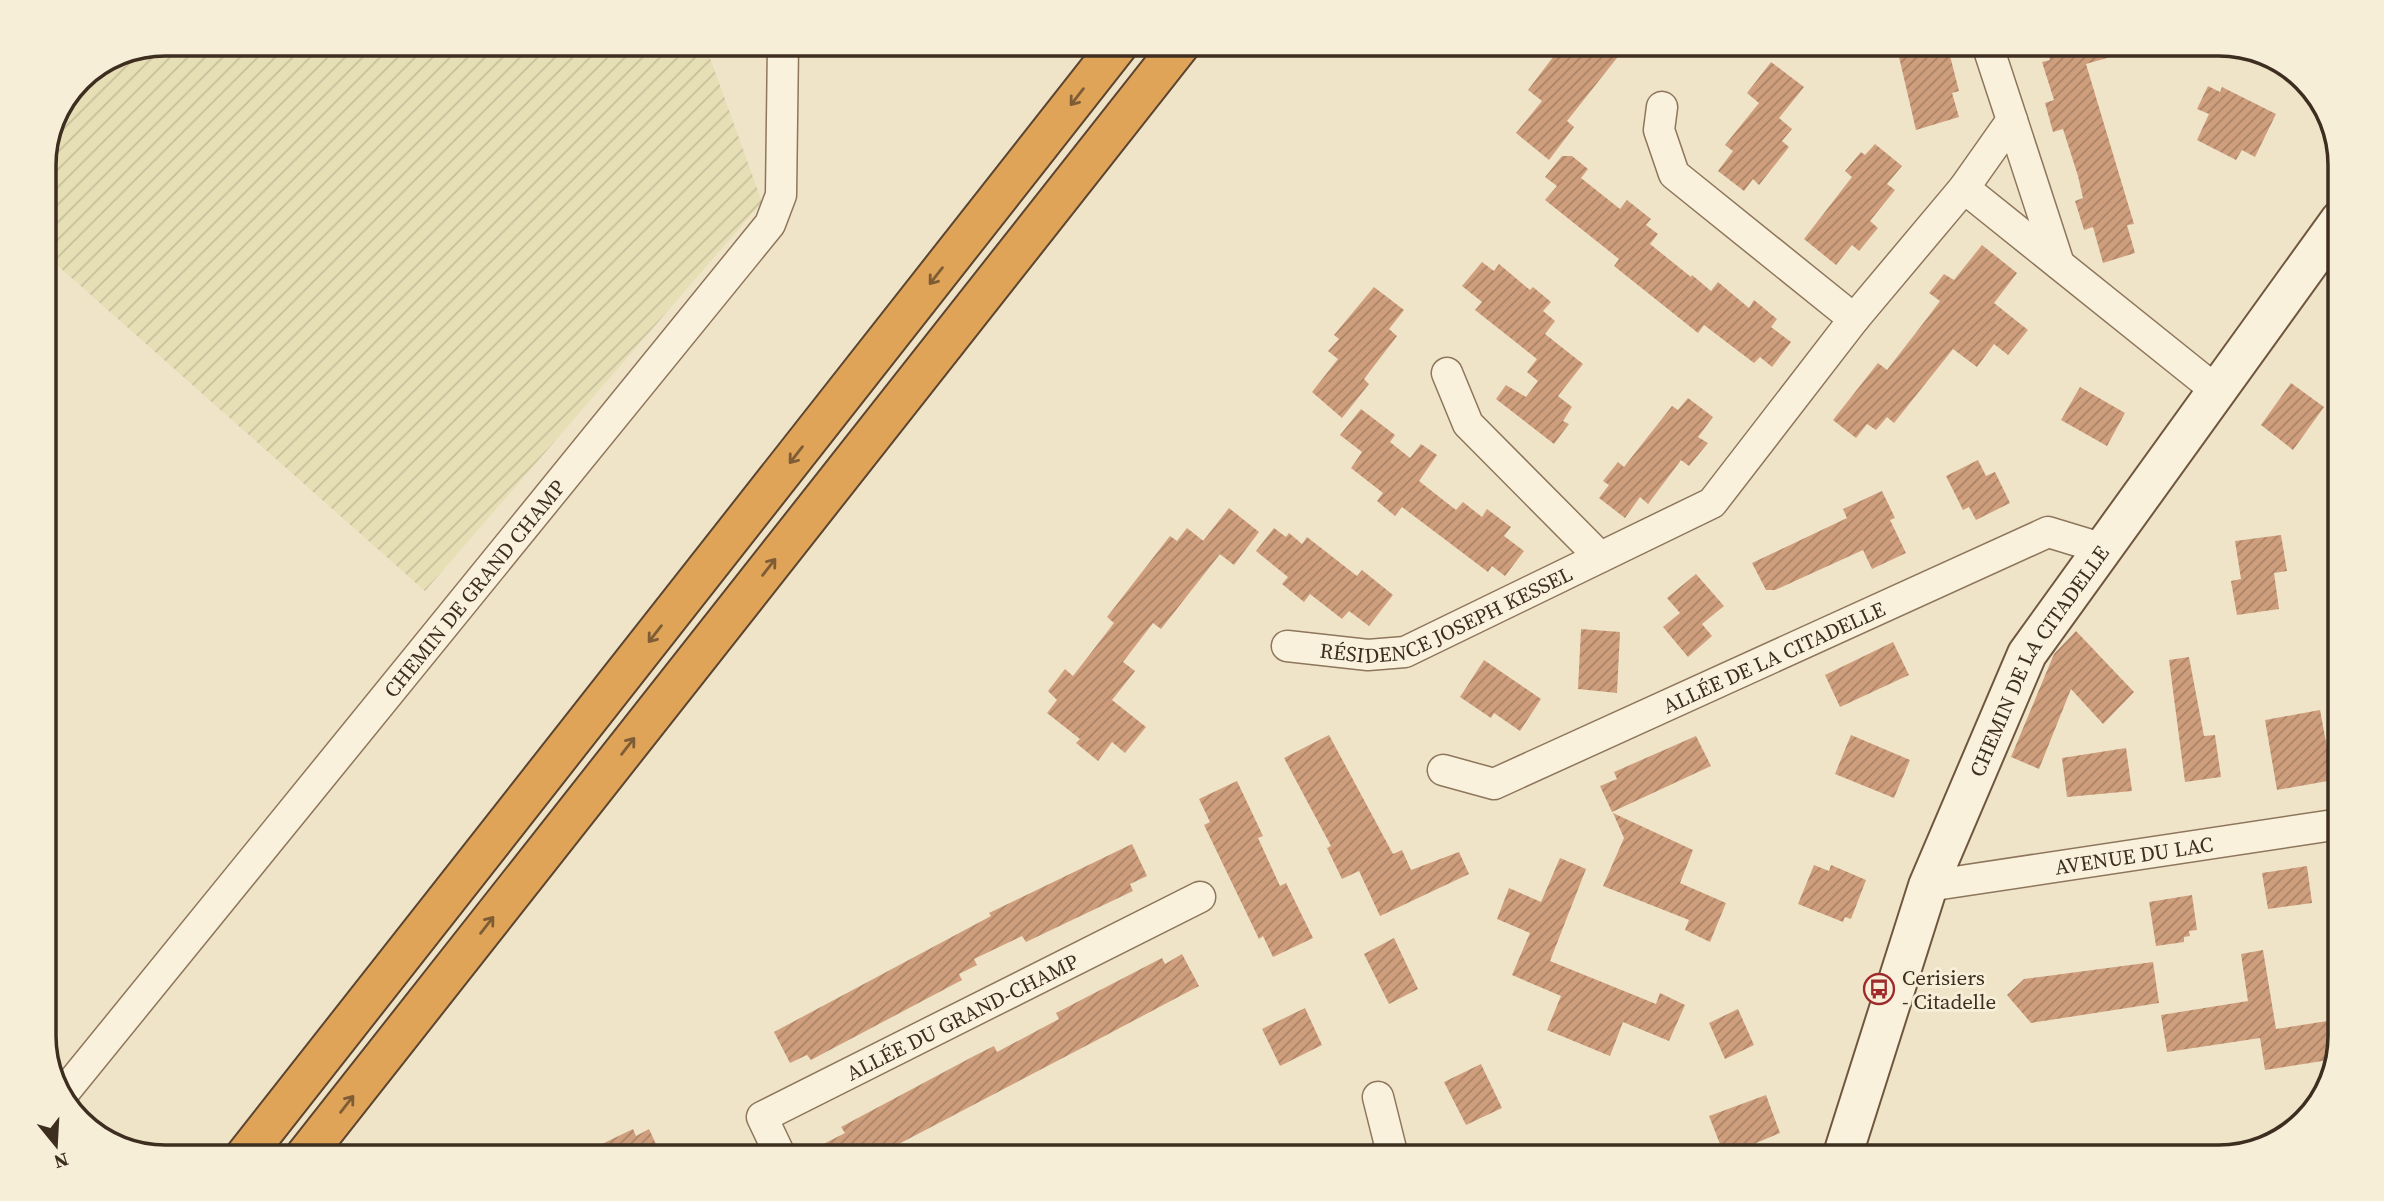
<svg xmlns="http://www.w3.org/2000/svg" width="2384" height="1201" viewBox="0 0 2384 1201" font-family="'Source Serif 4',serif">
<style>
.farmland{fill:url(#farmland-furrows)}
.building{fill:url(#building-hatch)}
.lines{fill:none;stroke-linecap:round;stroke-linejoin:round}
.street-casing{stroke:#8d765c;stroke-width:33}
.secondary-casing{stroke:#6f573f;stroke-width:42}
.highway-casing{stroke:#5b4430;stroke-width:42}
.street{stroke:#faf1dc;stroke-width:30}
.secondary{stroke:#faf1dc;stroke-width:38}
.highway{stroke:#e0a458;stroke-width:38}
.oneway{stroke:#7e5d36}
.labels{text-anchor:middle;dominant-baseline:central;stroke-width:6;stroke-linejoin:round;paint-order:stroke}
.street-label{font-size:21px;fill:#3d2e20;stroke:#f7eed8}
.poi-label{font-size:21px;fill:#3d2e20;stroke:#f7eed8;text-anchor:start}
.rim{fill:none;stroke:#3d2e20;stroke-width:3.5}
</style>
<defs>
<pattern id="farmland-furrows" width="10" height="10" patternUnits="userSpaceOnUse" patternTransform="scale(1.75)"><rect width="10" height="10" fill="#e6deb5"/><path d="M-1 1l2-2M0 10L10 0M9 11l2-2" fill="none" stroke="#c6bf9b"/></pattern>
<pattern id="building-hatch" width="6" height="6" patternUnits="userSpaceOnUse" patternTransform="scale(1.75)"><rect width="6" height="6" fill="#cf9f7d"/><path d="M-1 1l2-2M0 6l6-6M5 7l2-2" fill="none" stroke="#a98266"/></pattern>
</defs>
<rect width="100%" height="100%" fill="#f0e4c8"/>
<polygon class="farmland" points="165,44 705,44 762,202 425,591 48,257 44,260 44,157 80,79 119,53"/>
<g class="building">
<polygon points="1563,44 1628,44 1567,121 1574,127 1549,160 1516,133 1542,101 1528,90"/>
<polygon points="1896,44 1947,44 1959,91 1952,93 1959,117 1916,130"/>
<polygon points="2045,44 2130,44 2131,51 2086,64 2134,224 2127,225 2135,253 2103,263 2093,227 2084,230 2075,201 2083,198 2078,176 2063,129 2053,132 2045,103 2054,100 2042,62 2050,60"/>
<polygon points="1771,62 1804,87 1779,118 1792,129 1782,141 1789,147 1759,185 1753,179 1744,191 1718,171 1733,151 1725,145 1759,103 1747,93"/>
<polygon points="2208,86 2220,92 2222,87 2276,114 2255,157 2242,150 2236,160 2197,140 2209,114 2197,109"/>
<polygon points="1875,144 1902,166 1887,184 1895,190 1870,221 1878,228 1859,251 1852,245 1836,265 1804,239 1852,177 1845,171 1861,152 1865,155"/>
<polygon points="1562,156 1572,156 1588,169 1581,178 1620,209 1627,200 1651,219 1646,225 1658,234 1650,244 1691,277 1692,275 1711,291 1718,282 1749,308 1754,300 1777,319 1771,327 1791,342 1772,367 1760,357 1754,363 1704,325 1698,333 1614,266 1619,259 1545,200 1557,186 1545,177"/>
<polygon points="1982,245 2017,273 1994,303 2028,330 2008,355 1994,344 1977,367 1953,349 1894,423 1887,417 1876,430 1867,424 1856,438 1833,420 1878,363 1887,370 1928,317 1940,301 1929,293 1944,274 1954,280"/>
<polygon points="1482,262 1494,271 1499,264 1530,290 1533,287 1551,302 1543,311 1555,321 1545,334 1583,364 1558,396 1572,407 1563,421 1569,424 1554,444 1496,399 1506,385 1526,397 1538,381 1527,372 1537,359 1475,310 1482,302 1462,286"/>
<polygon points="1374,287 1404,310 1389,329 1397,336 1364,379 1369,384 1342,418 1312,392 1338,359 1328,351 1339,339 1334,335"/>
<polygon points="2291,383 2324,407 2293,450 2261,425"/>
<polygon points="2080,387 2125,413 2107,446 2061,420"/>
<polygon points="1688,398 1713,417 1698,437 1708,443 1689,466 1681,460 1648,504 1640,497 1625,518 1599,498 1609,485 1603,481 1618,462 1624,467 1672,406 1678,410"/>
<polygon points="1361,409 1395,435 1390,442 1410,458 1421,444 1437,455 1419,481 1456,510 1463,502 1482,517 1487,509 1511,527 1504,536 1524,551 1505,576 1492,566 1488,572 1402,507 1395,516 1377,501 1383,493 1351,468 1362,452 1340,435"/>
<polygon points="1978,460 1986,476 1995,472 2010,503 1976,520 1969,507 1963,510 1946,476"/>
<polygon points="1882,491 1895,518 1890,520 1906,553 1872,569 1863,550 1775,590 1766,590 1752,563 1847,518 1843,509"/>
<polygon points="1229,508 1259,532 1234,565 1203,541"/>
<polygon points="1187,528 1220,554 1161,629 1153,623 1123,662 1135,671 1112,700 1146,727 1125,753 1112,742 1098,761 1076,743 1080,739 1047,713 1057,700 1048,691 1065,669 1073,676 1114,623 1107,617 1170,536 1177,541"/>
<polygon points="1274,528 1286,537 1289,533 1302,544 1307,537 1357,576 1362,570 1393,595 1369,626 1349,611 1342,619 1310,594 1304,602 1282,584 1288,577 1256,551"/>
<polygon points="2281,535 2287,571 2274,573 2279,609 2237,615 2231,581 2241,579 2235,541"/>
<polygon points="1696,574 1724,606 1702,624 1712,636 1688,657 1663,627 1680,613 1667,598"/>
<polygon points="1581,629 1620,632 1617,693 1578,689"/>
<polygon points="2076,631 2134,692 2103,724 2071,689 2039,769 2011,757 2054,654"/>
<polygon points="1893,642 1909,675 1840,707 1825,675"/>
<polygon points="2189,657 2204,736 2215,735 2221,777 2185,782 2169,660"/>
<polygon points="1484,660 1541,699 1520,731 1494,713 1491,718 1460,697"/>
<polygon points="2320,710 2333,780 2277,790 2265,720"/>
<polygon points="1329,735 1393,854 1402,850 1411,870 1459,852 1469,874 1380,916 1359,871 1342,879 1327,848 1331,846 1284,758"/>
<polygon points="1851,735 1910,760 1894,798 1835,774"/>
<polygon points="1696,736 1711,766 1612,812 1600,786 1617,779 1614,772"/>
<polygon points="2126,748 2132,791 2067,797 2062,758"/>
<polygon points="1237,781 1263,836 1258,838 1280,886 1286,883 1313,938 1273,957 1263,936 1259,939 1204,825 1210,822 1199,799"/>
<polygon points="1613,813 1693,850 1680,883 1726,903 1710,942 1685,930 1689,920 1603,886 1624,838"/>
<polygon points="1132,844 1147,876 1130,884 1133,891 1026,942 1022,936 974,959 977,965 959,974 962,980 811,1060 807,1055 790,1063 774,1032 991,916 989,913"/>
<polygon points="1560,858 1586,869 1550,961 1656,1004 1660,993 1685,1005 1669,1041 1623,1022 1610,1056 1547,1030 1561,996 1512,975 1530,933 1497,919 1509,888 1541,902"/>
<polygon points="1814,865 1829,871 1831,865 1866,880 1851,919 1845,917 1843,922 1798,904"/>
<polygon points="2307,866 2312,903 2268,909 2262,873"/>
<polygon points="2192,895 2197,930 2189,931 2190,936 2184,937 2184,942 2156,946 2149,902"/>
<polygon points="1394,938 1418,989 1389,1004 1364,954"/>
<polygon points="2263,950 2276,1029 2340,1019 2335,1059 2265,1070 2260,1038 2167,1052 2161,1015 2248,1001 2241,954"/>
<polygon points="1182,954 1199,986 1099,1039 874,1157 798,1157 845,1133 841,1127 974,1056 994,1046 997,1052 1059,1019 1056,1013 1081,1000 1162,958 1165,964"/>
<polygon points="2153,962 2159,1003 2031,1023 2007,995 2024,979"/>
<polygon points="1305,1008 1322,1045 1280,1066 1262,1029"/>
<polygon points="1738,1009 1754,1045 1725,1059 1709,1023"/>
<polygon points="1481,1064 1502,1108 1466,1125 1444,1082"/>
<polygon points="1766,1095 1780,1133 1749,1146 1753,1157 1725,1157 1709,1116"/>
<polygon points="633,1129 636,1136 649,1129 662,1157 575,1157"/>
</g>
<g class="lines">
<g class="street-casing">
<g id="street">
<polyline points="1662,107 1659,130 1674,174 1854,319"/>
<polyline points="2012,120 2059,264"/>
<polyline points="1964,188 2217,391"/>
<polyline points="1447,373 1468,424 1600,557"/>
<path id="s1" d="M1287 646 1368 655 1405 652 1712 503 1854 319 1964 188 2012 120 1987 44"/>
<path id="s2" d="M1443 770 1494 784 2048 532 2104 549"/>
<path id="s3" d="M1928 886 2340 824"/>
<path id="s4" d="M62 1095 770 224 781 195 783 44"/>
<polyline points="1378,1097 1393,1157"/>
<path id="s5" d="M781 1157 762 1117 1200 897"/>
</g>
</g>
<g class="secondary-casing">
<g id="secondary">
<path id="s6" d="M1842 1157 1928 886 2027 654 2340 220"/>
</g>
</g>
<g class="highway-casing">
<g id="highway">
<polyline points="244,1157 1119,44"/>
<polyline points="304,1157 1181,44"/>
</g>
</g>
<use href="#street" class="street"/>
<use href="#secondary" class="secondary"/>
<use href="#highway" class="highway"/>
</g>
<defs><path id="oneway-shaft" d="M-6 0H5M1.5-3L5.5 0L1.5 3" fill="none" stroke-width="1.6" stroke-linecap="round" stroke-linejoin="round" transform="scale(1.75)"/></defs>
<g class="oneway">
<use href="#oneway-shaft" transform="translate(1077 97) rotate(128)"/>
<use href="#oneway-shaft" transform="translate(936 276) rotate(128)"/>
<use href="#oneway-shaft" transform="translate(796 455) rotate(128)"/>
<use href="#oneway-shaft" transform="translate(769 567) rotate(-52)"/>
<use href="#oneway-shaft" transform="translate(655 634) rotate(128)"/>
<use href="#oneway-shaft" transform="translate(628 746) rotate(-52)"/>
<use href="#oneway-shaft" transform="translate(487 925) rotate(-52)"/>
<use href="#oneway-shaft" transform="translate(347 1104) rotate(-52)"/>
</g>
<defs>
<g id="bus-ring" transform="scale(1.575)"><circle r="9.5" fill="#f7eed8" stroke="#9e2a2b" stroke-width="1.5"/><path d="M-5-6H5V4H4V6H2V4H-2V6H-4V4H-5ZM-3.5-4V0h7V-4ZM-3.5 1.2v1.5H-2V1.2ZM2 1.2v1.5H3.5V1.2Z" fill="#9e2a2b"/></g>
</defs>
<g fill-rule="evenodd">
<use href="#bus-ring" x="1879" y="989"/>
</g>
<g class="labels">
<g class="street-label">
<text stroke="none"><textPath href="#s4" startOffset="653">CHEMIN DE GRAND CHAMP</textPath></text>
<text stroke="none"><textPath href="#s1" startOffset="168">RÉSIDENCE JOSEPH KESSEL</textPath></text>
<text stroke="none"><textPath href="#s2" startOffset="360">ALLÉE DE LA CITADELLE</textPath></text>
<text stroke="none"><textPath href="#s6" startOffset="536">CHEMIN DE LA CITADELLE</textPath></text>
<text stroke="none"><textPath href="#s3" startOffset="208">AVENUE DU LAC</textPath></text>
<text stroke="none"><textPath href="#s5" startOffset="268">ALLÉE DU GRAND-CHAMP</textPath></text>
</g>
<g class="poi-label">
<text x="1902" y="977">Cerisiers<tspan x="1902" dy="24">- Citadelle</tspan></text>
</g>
</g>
<path d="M0 0H2384V1201H0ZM165 56H2219A109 109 0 0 1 2328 165V1036A109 109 0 0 1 2219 1145H165A109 109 0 0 1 56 1036V165A109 109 0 0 1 165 56Z" fill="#f7eed8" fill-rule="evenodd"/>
<path class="rim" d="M165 56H2219A109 109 0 0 1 2328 165V1036A109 109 0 0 1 2219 1145H165A109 109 0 0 1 56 1036V165A109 109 0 0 1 165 56Z"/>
<g transform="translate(56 1145) rotate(162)" stroke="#f7eed8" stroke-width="5" paint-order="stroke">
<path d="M0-5L12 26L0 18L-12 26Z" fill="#3d2e20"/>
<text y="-10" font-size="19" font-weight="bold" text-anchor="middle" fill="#3d2e20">N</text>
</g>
</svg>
